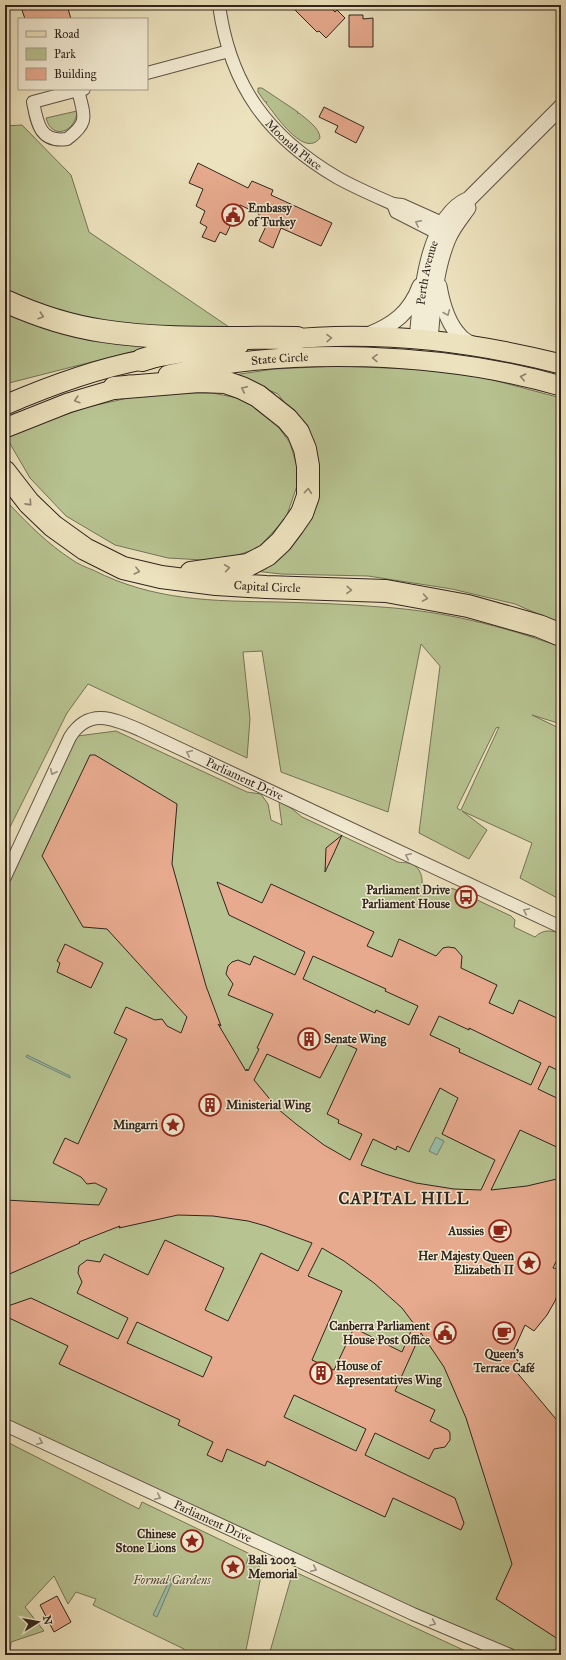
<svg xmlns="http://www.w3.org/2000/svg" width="566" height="1660" viewBox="0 0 566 1660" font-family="'IM FELL Great Primer',serif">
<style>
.green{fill:#b7c391;stroke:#747457;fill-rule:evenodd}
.water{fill:#9abfab;stroke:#708172}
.building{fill:#e7aa8e;stroke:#30241d;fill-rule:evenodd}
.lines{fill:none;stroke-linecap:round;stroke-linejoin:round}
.minor-casing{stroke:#5f5445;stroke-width:14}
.tertiary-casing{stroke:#5f5445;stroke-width:17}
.primary-casing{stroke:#30241d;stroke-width:21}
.motorway-casing{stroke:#30241d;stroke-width:24}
.minor{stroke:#f3ecd4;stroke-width:12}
.tertiary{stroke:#f3ecd4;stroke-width:15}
.primary{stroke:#ece2bd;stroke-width:19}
.motorway{stroke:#ece2bd;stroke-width:22}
.oneway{stroke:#9b9282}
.oneway2{stroke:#8e836d}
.labels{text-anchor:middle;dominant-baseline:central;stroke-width:3;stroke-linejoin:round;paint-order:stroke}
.street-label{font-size:12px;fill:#30241d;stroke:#f3ecd4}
.poi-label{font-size:12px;font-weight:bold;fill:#30241d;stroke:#f3ecd4;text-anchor:end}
.park-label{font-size:12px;font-style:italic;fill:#524c3a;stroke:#f3ecd4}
.district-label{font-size:16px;font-weight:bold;letter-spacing:1px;fill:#30241d;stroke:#f3ecd4}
</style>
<rect width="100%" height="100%" fill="#ece2bd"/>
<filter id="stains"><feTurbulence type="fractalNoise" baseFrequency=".005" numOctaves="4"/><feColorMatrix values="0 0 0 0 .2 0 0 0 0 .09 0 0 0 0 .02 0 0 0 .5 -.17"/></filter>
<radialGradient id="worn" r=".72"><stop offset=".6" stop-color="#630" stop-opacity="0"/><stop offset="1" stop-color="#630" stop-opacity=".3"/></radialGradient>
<g class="green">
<path d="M258 88H262L298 112 297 113H299C306 119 320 128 320 138 304 159 275 114 266 103L267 102H265L258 92Z"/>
<path d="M77 111C76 132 52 141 46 118Z"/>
<polygon points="22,125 71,175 89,232 229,327 5,384 5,126"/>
<polygon points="338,366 459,371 561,398 561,624 515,604 452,589 368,576 281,574 255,571 306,522 319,473 312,440 278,394 234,375 274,369"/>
<polygon points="150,393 212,393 243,399 274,421 290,443 300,477 286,518 258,548 221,561 168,558 115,545 66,516 30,478 5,435 88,407"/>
<path d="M5 505H10C29 525 48 544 71 559 78 564 85 567 93 570 154 601 212 601 279 602 313 603 347 604 381 607 444 611 502 626 561 647V724L532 715 561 729V900L520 878 532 843 462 811 487 830 469 859 419 833 440 666 421 644 388 812 281 772 262 651 243 652 250 719 247 758 88 684 67 713 5 837ZM499 727 461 810H460L457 808 496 728Z"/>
<path d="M116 731 247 792 261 794 268 804 271 820 282 825 279 803 280 802 291 808 302 817 398 862C401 863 404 862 408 863 418 864 423 875 422 883L442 893 448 888 454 889 511 916 515 920 514 927 535 937C543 929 552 930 561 934V1229L501 1353 561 1430V1644C553 1657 524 1655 510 1655L5 1425V885L70 737Z"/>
<polygon points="5,1441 139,1509 142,1502 250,1554 246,1564 254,1558 262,1571 245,1655 185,1655 184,1649 93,1605 96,1599 76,1592 68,1604 54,1576 25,1607 44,1631 11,1642 10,1655 5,1655"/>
<polygon points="293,1571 474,1655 269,1655"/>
</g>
<g class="water">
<polygon points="27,1055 70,1076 70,1078 26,1057"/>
<polygon points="436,1137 444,1141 437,1155 429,1151"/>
<polygon points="170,1579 173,1580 157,1617 153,1615"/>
</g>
<g class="building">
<polygon points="38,5 67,5 71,19 25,19 22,10"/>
<polygon points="290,5 328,5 335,12 337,10 345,18 326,38 319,31 317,32"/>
<polygon points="349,15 363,15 363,19 373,18 373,47 349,47"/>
<polygon points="324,107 364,127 356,143 335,132 338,126 319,117"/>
<polygon points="198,163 248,188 252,181 273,190 271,195 332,223 321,246 281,228 273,248 259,241 268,222 258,218 259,214 240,205 226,235 220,232 215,242 202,237 207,227 200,223 205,211 196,206 203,189 189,183"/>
<path d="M90 755H95L177 804 172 864 206 986 221 1026 218 1024 246 1071 247 1069 248 1071 259 1049 257 1048 273 1014 228 995 233 984 226 974 228 966 232 962 238 960 250 965 254 956 295 975 305 952 229 915 217 882 262 903 271 884 374 932 367 946 392 957 399 939 436 956 443 948 448 947 455 948 462 956 461 968 497 985 489 1003 513 1014 519 1000 561 1020V1072L549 1066 538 1089 561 1100V1149L520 1130 491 1190 527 1186 561 1178V1251L553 1268 561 1269V1284L555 1301 547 1315 534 1331 525 1325 512 1354 518 1361 514 1369 561 1425V1641L496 1599 512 1564 466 1418 444 1367 421 1333 395 1391 435 1410 430 1421 448 1430 450 1433V1440L445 1447 434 1449 429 1459 375 1433 365 1455 455 1498 464 1523 461 1530 393 1498 385 1517 267 1461 265 1466 227 1449 222 1462 207 1455 213 1442 178 1425 180 1420 59 1364 68 1346 5 1316V1307L31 1298 118 1339 128 1318 77 1293 82 1282 78 1273 79 1266 87 1260 100 1262 104 1254 148 1275 165 1240 224 1268 205 1310 228 1321 261 1253 298 1271 312 1243 266 1226 248 1221 213 1216 178 1215 119 1228 120 1226 79 1242 80 1243 5 1276V1200L99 1205 107 1189 95 1183 87 1184 81 1177 53 1163 65 1138 78 1144 127 1039 114 1033 126 1007 155 1020 162 1019 167 1026 181 1033 187 1017 107 929 83 927 42 856ZM313 956 386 989 385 991 418 1006 409 1025 376 1010 375 1013 303 979ZM439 1016 469 1030V1028L541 1063 531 1085 459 1052 460 1049 430 1035ZM339 1041 357 1049 327 1114 339 1120 338 1123 362 1134 350 1160 324 1145 296 1124 278 1109 254 1080 267 1054 320 1078ZM440 1088 458 1098 442 1134 495 1160 481 1190 454 1189 416 1183 385 1174 361 1165 373 1139 396 1150 397 1146 409 1152ZM322 1248 344 1261 374 1283 402 1308 414 1324 402 1352 354 1328 334 1370 312 1360 342 1291 308 1276ZM137 1322 212 1357 203 1377 127 1343ZM294 1395 366 1429 356 1451 284 1417Z"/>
<polygon points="342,835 334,853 325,872 326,848"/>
<polygon points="65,944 103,963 91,988 57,972 60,963 57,961"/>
<polygon points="57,1596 71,1622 54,1632 40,1605"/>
</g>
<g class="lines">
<g class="minor-casing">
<g id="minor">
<path id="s1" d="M219 5C230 86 268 137 338 178 356 188 375 196 393 204L402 205 451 227"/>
<polyline points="147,73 229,51"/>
<path d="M78 90C84 116 90 122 67 139 40 143 37 123 33 102L78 90 84 89"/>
<polyline points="393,204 396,212 445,237"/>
<path id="s2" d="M5 877 70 737C89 707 114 719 140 730L561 927"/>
<path id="s3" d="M5 1425 413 1614 510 1655"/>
</g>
</g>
<g class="tertiary-casing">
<g id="tertiary">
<path d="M439 286C442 303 448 324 460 336 463 340 468 342 473 345"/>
<path d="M368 335C393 325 410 313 420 286"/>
<path id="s4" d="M417 339C421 298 426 217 469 199L561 107"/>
<path d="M430 340C433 306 435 270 448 239 453 227 461 218 468 208"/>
</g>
</g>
<g class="primary-casing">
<g id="primary">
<path d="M282 340C375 330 470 341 561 364"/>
<path id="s5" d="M168 375C289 346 442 352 561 386"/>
<path d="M5 405C49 386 95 369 142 360 174 353 207 350 239 345"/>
<polyline points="5,428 68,403 129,385"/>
</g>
</g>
<g class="motorway-casing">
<g id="motorway">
<path d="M5 301C36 315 69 326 103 331 167 341 233 337 297 338"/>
<polyline points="142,360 171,351 194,338"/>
<polyline points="114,388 199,381 225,382 242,388 258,396 287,419 298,432 305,449 308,466 308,496 302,513 293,526 281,542 267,555 248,565 191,573"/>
<path id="s6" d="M5 472 29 503 53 526 85 549 123 568 161 577 216 584 266 587 386 591 468 606 539 626 561 635"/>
</g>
</g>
<use href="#minor" class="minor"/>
<use href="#tertiary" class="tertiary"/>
<use href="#primary" class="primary"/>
<use href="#motorway" class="motorway"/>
</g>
<defs><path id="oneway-chevron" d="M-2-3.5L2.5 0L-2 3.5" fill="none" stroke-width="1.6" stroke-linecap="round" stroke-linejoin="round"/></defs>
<g class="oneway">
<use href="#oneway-chevron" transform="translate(418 223) rotate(-153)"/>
<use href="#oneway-chevron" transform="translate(447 313) rotate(67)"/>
<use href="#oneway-chevron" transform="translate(189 753) rotate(-155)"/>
<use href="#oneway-chevron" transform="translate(53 772) rotate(115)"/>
<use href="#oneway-chevron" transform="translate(408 856) rotate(-155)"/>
<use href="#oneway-chevron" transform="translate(526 911) rotate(-155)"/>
<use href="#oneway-chevron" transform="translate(40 1442) rotate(25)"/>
<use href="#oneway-chevron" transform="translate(158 1497) rotate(25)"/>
<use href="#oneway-chevron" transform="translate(314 1569) rotate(25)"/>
<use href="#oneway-chevron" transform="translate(433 1623) rotate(23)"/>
</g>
<g class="oneway2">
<use href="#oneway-chevron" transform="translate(41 316) rotate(18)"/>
<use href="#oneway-chevron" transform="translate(329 338) rotate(-1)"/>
<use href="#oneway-chevron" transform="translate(375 358) rotate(-179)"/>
<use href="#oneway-chevron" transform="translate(523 377) rotate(-167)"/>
<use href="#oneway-chevron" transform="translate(244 389) rotate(-155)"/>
<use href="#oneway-chevron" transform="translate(77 400) rotate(163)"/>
<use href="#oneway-chevron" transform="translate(308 491) rotate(-85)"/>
<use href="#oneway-chevron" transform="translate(29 503) rotate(48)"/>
<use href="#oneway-chevron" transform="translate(227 568) rotate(-8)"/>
<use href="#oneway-chevron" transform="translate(137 571) rotate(14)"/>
<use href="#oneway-chevron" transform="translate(349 590) rotate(2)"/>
<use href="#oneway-chevron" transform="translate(425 598) rotate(10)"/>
</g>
<defs>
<g id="civic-ring" transform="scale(1.15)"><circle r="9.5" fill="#f3ecd4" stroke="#8f2418" stroke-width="1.5"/><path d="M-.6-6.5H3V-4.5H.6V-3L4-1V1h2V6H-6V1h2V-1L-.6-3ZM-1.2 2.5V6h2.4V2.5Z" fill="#8f2418"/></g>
<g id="bus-ring" transform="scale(1.15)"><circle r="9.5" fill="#f3ecd4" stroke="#8f2418" stroke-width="1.5"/><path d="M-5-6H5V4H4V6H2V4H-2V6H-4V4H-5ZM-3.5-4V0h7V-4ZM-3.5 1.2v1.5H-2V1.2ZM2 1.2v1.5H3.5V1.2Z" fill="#8f2418"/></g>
<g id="building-ring" transform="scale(1.15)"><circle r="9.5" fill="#f3ecd4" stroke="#8f2418" stroke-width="1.5"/><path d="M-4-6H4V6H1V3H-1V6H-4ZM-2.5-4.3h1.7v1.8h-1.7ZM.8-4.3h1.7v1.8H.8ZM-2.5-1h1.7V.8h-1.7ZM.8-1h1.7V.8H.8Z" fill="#8f2418"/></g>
<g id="sight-ring" transform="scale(1.15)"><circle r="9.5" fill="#f3ecd4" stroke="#8f2418" stroke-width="1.5"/><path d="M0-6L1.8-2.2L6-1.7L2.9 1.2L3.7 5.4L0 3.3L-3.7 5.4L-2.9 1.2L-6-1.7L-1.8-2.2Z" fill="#8f2418"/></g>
<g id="cafe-ring" transform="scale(1.15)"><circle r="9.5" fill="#f3ecd4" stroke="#8f2418" stroke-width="1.5"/><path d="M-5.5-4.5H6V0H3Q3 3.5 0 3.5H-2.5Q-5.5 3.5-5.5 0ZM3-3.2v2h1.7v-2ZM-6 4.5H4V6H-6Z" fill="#8f2418"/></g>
</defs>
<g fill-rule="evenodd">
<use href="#civic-ring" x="233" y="215"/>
<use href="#bus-ring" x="466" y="897"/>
<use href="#building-ring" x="309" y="1039"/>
<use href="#building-ring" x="210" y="1105"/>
<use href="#sight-ring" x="173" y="1125"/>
<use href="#cafe-ring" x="500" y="1231"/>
<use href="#sight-ring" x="529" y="1263"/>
<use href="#civic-ring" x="445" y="1333"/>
<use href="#cafe-ring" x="504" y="1333"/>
<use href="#building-ring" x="321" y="1373"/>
<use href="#sight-ring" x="192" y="1541"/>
<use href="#sight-ring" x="233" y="1567"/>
</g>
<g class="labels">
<g class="street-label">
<text stroke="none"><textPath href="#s1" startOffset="163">Moonah Place</textPath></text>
<text stroke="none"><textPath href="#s4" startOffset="67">Perth Avenue</textPath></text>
<text stroke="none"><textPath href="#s5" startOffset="113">State Circle</textPath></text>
<text stroke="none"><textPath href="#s6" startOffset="300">Capital Circle</textPath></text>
<text stroke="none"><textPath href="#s2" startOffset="349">Parliament Drive</textPath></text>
<text stroke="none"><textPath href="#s3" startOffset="229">Parliament Drive</textPath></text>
</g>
<g class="poi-label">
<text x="248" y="208" text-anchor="start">Embassy<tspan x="248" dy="14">of Turkey</tspan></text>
<text x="450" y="890">Parliament Drive<tspan x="450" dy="14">Parliament House</tspan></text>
<text x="324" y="1039" text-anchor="start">Senate Wing</text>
<text x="226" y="1105" text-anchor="start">Ministerial Wing</text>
<text x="158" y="1125">Mingarri</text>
<text x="484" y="1231">Aussies</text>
<text x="514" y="1256">Her Majesty Queen<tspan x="514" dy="14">Elizabeth II</tspan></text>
<text x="430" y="1326">Canberra Parliament<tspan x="430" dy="14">House Post Office</tspan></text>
<text x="504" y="1354" text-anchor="middle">Queen’s<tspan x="504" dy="14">Terrace Café</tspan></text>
<text x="336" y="1366" text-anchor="start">House of<tspan x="336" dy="14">Representatives Wing</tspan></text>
<text x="176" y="1534">Chinese<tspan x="176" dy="14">Stone Lions</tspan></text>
<text x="248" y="1560" text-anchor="start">Bali 2002<tspan x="248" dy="14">Memorial</tspan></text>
</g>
<g class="park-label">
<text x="172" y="1580">Formal Gardens</text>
</g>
<g class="district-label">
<text x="404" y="1198">CAPITAL HILL</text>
</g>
</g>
<rect width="566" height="1660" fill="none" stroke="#ece2bd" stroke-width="20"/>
<rect x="6" y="6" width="554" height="1648" fill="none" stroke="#30241d" stroke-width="2"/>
<rect x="10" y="10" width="546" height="1640" fill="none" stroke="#30241d"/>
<rect x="18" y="18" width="130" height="72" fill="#f3ecd4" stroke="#a59c8b"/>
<rect x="26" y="31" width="20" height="6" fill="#ece2bd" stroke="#a59c8b"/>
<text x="54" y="38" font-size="12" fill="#30241d">Road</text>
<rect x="26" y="48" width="20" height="12" fill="#b7c391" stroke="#a59c8b"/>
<text x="54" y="58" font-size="12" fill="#30241d">Park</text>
<rect x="26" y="68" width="20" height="12" fill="#e7aa8e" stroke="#a59c8b"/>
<text x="54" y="78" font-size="12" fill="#30241d">Building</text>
<g transform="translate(38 1622) rotate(79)" stroke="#f3ecd4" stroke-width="3" paint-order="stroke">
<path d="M0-3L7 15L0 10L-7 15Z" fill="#30241d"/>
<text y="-6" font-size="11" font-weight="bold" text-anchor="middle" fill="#30241d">N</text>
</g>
<rect width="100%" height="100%" filter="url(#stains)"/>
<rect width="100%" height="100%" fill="url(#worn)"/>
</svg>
